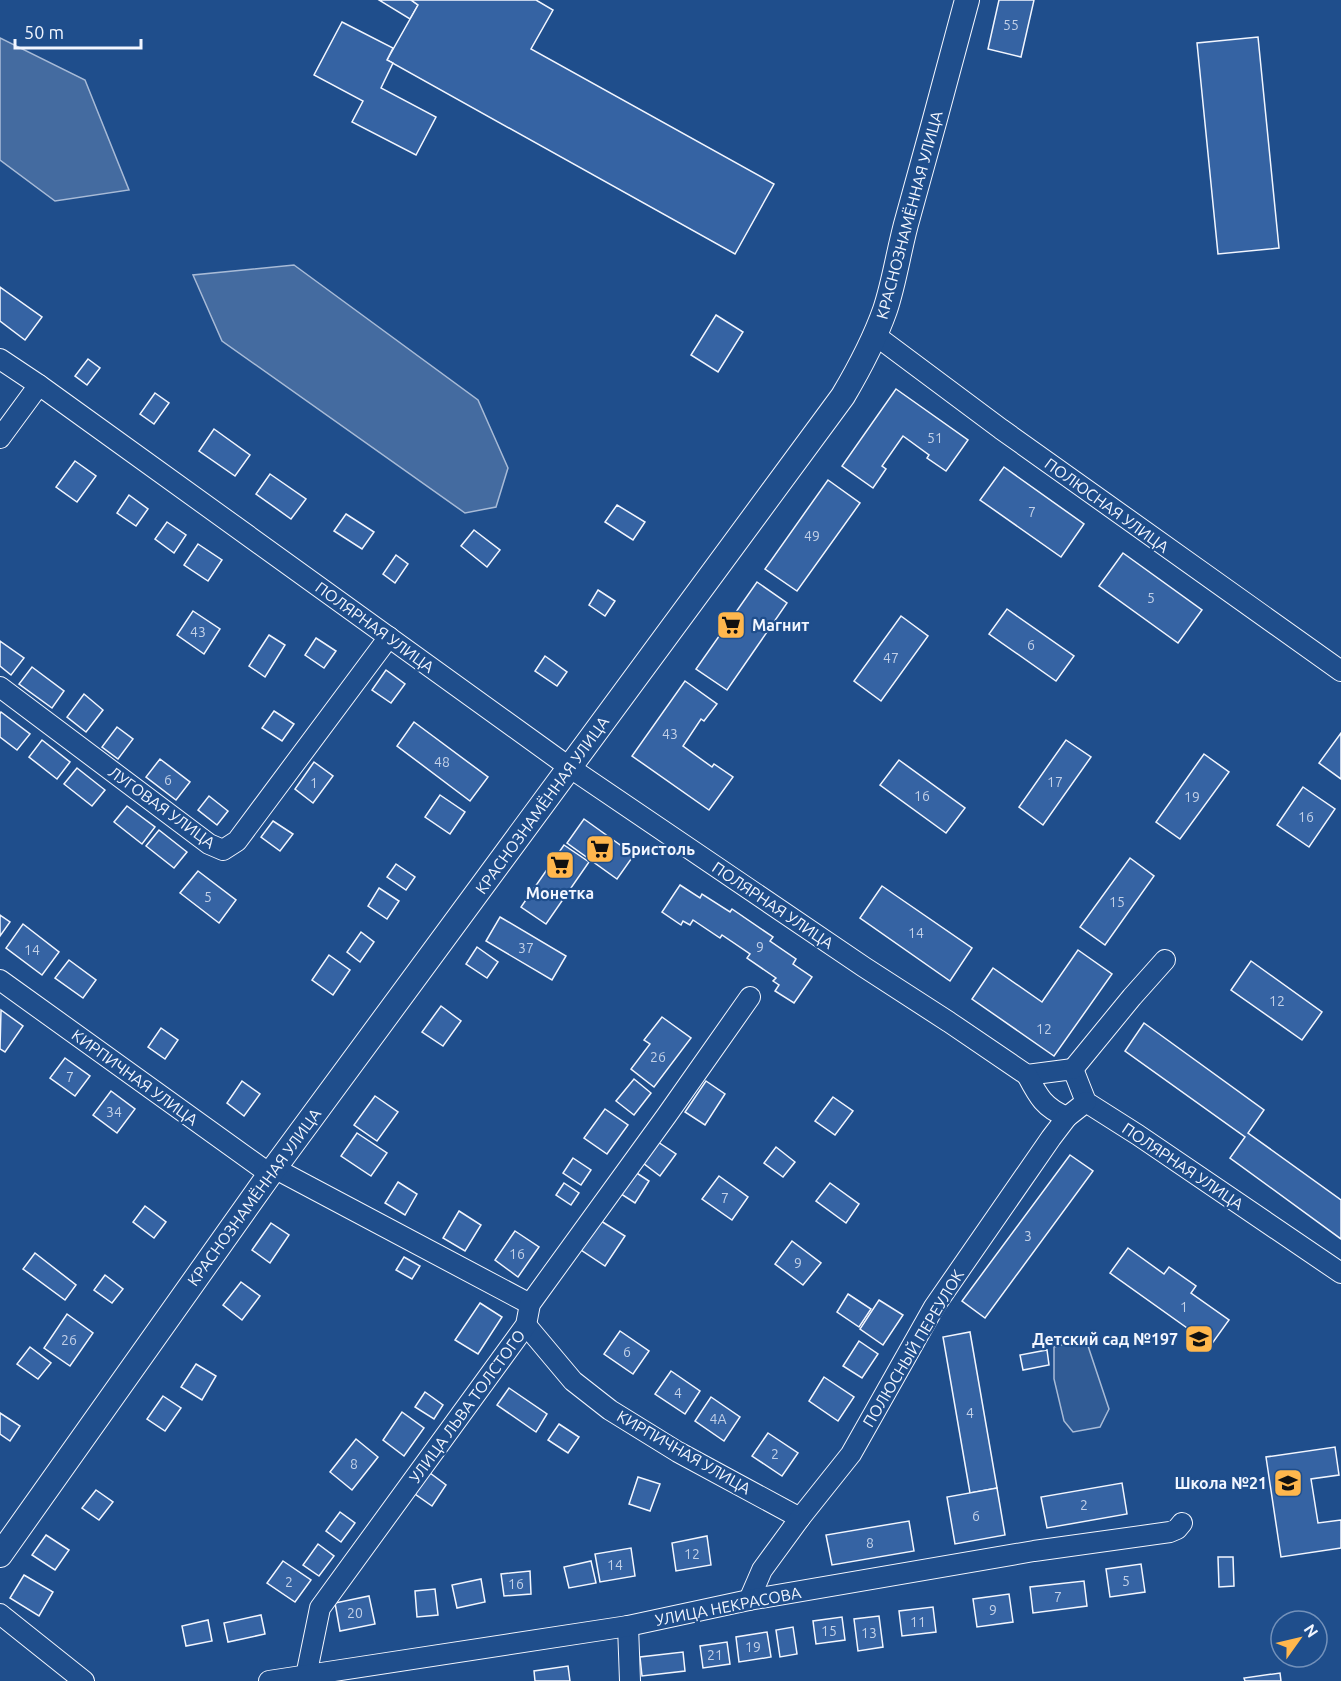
<svg xmlns="http://www.w3.org/2000/svg" width="1341" height="1681" viewBox="0 0 1341 1681" font-family="Ubuntu,sans-serif">
<style>
.built{fill:#305b95;stroke:#a8bbd7;stroke-width:1.5}
.water{fill:#446ba0;stroke:#a8bbd7;stroke-width:1.5}
.building{fill:#3563a3;stroke:#f2f6ff;stroke-width:1.5}
.lines{fill:none;stroke-linecap:round;stroke-linejoin:round}
.minor-casing{stroke:#f2f6ff;stroke-width:22}
.major-casing{stroke:#f2f6ff;stroke-width:26}
.minor{stroke:#1f4e8c;stroke-width:20}
.major{stroke:#1f4e8c;stroke-width:24}
.labels{text-anchor:middle;dominant-baseline:central;stroke-width:4.5;stroke-linejoin:round;paint-order:stroke}
.number-label{font-size:14px;fill:#c3d1e8}
.street-label{font-size:16px;fill:#f2f6ff;stroke:#1f4e8c}
.poi-label{font-size:16px;font-weight:bold;fill:#f2f6ff;stroke:#1f4e8c;text-anchor:start}
</style>
<rect width="100%" height="100%" fill="#1f4e8c"/>
<polygon class="built" points="1068,1343 1088,1346 1109,1409 1100,1427 1073,1432 1064,1421 1054,1379 1054,1347"/>
<g class="water">
<polygon points="0,38 85,80 129,190 55,201 0,160"/>
<polygon points="294,265 478,400 508,468 496,507 465,513 222,341 193,275"/>
</g>
<g class="building">
<polygon points="379,0 411,0 418,5 410,19"/>
<polygon points="411,0 536,0 553,10 531,49 774,184 735,254 387,60 418,5"/>
<polygon points="999,0 1034,0 1021,57 988,49"/>
<polygon points="342,22 393,48 387,60 393,63 381,88 436,117 416,155 352,122 363,101 314,75"/>
<polygon points="1258,37 1279,248 1218,254 1197,43"/>
<polygon points="0,287 42,317 25,340 0,321"/>
<polygon points="716,315 743,332 718,372 691,355"/>
<polygon points="88,359 100,368 87,385 75,376"/>
<polygon points="896,389 968,440 946,471 927,458 929,455 903,436 882,466 886,469 873,488 842,466"/>
<polygon points="155,393 169,403 154,424 140,414"/>
<polygon points="214,429 250,455 235,476 199,451"/>
<polygon points="75,461 96,476 77,502 56,487"/>
<polygon points="1004,467 1084,524 1061,557 980,500"/>
<polygon points="270,474 306,499 291,519 256,494"/>
<polygon points="828,480 860,503 797,591 765,569"/>
<polygon points="129,495 148,509 136,526 117,513"/>
<polygon points="617,505 645,522 633,540 605,522"/>
<polygon points="346,514 374,532 362,549 334,531"/>
<polygon points="167,522 186,535 174,553 155,539"/>
<polygon points="474,530 500,550 487,567 461,546"/>
<polygon points="198,544 222,560 208,581 184,565"/>
<polygon points="1123,553 1202,610 1178,643 1099,586"/>
<polygon points="396,555 408,564 395,583 383,574"/>
<polygon points="757,582 787,603 727,690 696,669"/>
<polygon points="598,590 615,601 605,616 589,605"/>
<polygon points="1007,609 1074,656 1056,681 989,634"/>
<polygon points="193,611 220,629 204,654 177,635"/>
<polygon points="901,616 928,636 881,701 854,681"/>
<polygon points="269,635 285,645 265,677 249,666"/>
<polygon points="316,638 336,651 324,668 305,655"/>
<polygon points="0,641 24,658 11,675 0,666"/>
<polygon points="545,656 567,672 557,686 535,671"/>
<polygon points="32,667 64,691 52,708 19,684"/>
<polygon points="386,670 405,684 391,703 372,690"/>
<polygon points="685,681 717,704 704,721 701,719 683,746 712,767 714,764 733,777 709,810 632,756"/>
<polygon points="84,694 103,710 86,732 67,717"/>
<polygon points="274,711 294,724 282,741 262,728"/>
<polygon points="1,712 30,734 17,750 0,737 0,714"/>
<polygon points="414,722 488,777 470,801 397,746"/>
<polygon points="117,727 133,739 118,759 102,747"/>
<polygon points="1341,733 1341,779 1319,763"/>
<polygon points="42,740 70,762 57,779 29,757"/>
<polygon points="1066,740 1091,757 1043,825 1019,807"/>
<polygon points="1204,754 1229,772 1180,839 1156,822"/>
<polygon points="160,759 190,782 176,800 146,777"/>
<polygon points="899,760 965,808 946,833 880,785"/>
<polygon points="314,762 333,776 313,803 295,789"/>
<polygon points="77,768 105,790 92,806 64,784"/>
<polygon points="1303,787 1335,809 1309,847 1277,825"/>
<polygon points="440,795 465,812 450,834 425,817"/>
<polygon points="209,796 228,811 217,825 198,810"/>
<polygon points="127,806 155,827 142,844 114,822"/>
<polygon points="584,819 634,855 617,879 567,843"/>
<polygon points="273,821 293,834 280,851 261,837"/>
<polygon points="159,830 187,852 174,868 146,846"/>
<polygon points="564,845 589,862 546,924 521,907"/>
<polygon points="1130,858 1154,876 1105,945 1080,927"/>
<polygon points="396,864 415,877 406,890 387,877"/>
<polygon points="198,871 236,900 219,923 180,893"/>
<polygon points="680,885 700,898 702,894 730,912 732,909 773,937 770,941 796,959 793,964 812,977 794,1003 775,991 779,985 773,981 776,978 747,958 750,954 722,935 720,938 693,920 690,925 683,921 681,925 662,912"/>
<polygon points="882,886 972,948 950,981 860,918"/>
<polygon points="379,888 399,901 387,919 368,906"/>
<polygon points="0,915 10,922 0,936"/>
<polygon points="500,917 566,956 552,980 486,941"/>
<polygon points="23,924 59,952 42,975 6,948"/>
<polygon points="361,932 374,942 360,962 347,952"/>
<polygon points="477,947 498,962 487,978 466,964"/>
<polygon points="1078,950 1112,974 1054,1056 972,999 993,968 1042,1002"/>
<polygon points="329,955 350,970 333,995 312,980"/>
<polygon points="69,960 96,980 83,998 55,978"/>
<polygon points="1251,961 1322,1012 1302,1040 1231,990"/>
<polygon points="441,1006 461,1021 443,1046 422,1032"/>
<polygon points="1,1010 23,1026 5,1052 0,1049"/>
<polygon points="662,1017 691,1038 654,1087 631,1069 650,1044 644,1040"/>
<polygon points="1144,1023 1264,1110 1248,1133 1341,1200 1341,1239 1230,1158 1245,1137 1125,1051"/>
<polygon points="161,1028 178,1040 165,1059 148,1047"/>
<polygon points="65,1058 90,1076 75,1096 50,1078"/>
<polygon points="634,1079 651,1093 634,1115 616,1101"/>
<polygon points="242,1081 260,1094 244,1116 227,1103"/>
<polygon points="706,1081 725,1094 705,1125 685,1112"/>
<polygon points="111,1091 135,1109 117,1133 93,1115"/>
<polygon points="375,1096 398,1112 377,1141 354,1125"/>
<polygon points="833,1097 853,1111 835,1135 815,1121"/>
<polygon points="605,1109 628,1125 607,1154 584,1138"/>
<polygon points="357,1133 387,1153 371,1176 341,1156"/>
<polygon points="658,1142 676,1154 660,1176 643,1163"/>
<polygon points="776,1147 795,1162 783,1177 764,1163"/>
<polygon points="1070,1155 1093,1171 985,1318 962,1301"/>
<polygon points="573,1158 591,1170 581,1185 563,1173"/>
<polygon points="632,1170 649,1181 635,1203 618,1192"/>
<polygon points="719,1176 748,1197 732,1220 702,1199"/>
<polygon points="398,1182 417,1194 405,1215 385,1203"/>
<polygon points="564,1183 579,1193 571,1205 556,1195"/>
<polygon points="830,1183 859,1204 846,1223 816,1201"/>
<polygon points="145,1206 166,1222 154,1238 133,1222"/>
<polygon points="459,1211 481,1225 465,1251 443,1238"/>
<polygon points="601,1221 625,1236 605,1266 581,1250"/>
<polygon points="271,1223 289,1235 270,1263 252,1250"/>
<polygon points="515,1231 539,1247 518,1277 495,1260"/>
<polygon points="792,1241 821,1263 803,1285 775,1264"/>
<polygon points="1128,1248 1164,1274 1169,1267 1196,1286 1191,1293 1229,1320 1211,1345 1110,1273"/>
<polygon points="35,1253 76,1285 65,1300 23,1269"/>
<polygon points="404,1257 420,1266 412,1279 396,1270"/>
<polygon points="105,1275 123,1289 112,1303 94,1290"/>
<polygon points="241,1282 260,1296 242,1320 223,1305"/>
<polygon points="848,1294 871,1309 859,1327 837,1312"/>
<polygon points="879,1300 903,1315 883,1345 860,1329"/>
<polygon points="480,1303 502,1317 478,1354 455,1340"/>
<polygon points="67,1314 93,1333 70,1366 44,1348"/>
<polygon points="620,1331 649,1351 633,1374 604,1354"/>
<polygon points="970,1332 997,1488 970,1493 943,1337"/>
<polygon points="859,1341 878,1354 862,1378 843,1366"/>
<polygon points="30,1347 51,1363 38,1379 17,1364"/>
<polygon points="1047,1350 1049,1365 1023,1370 1020,1355"/>
<polygon points="196,1364 216,1376 202,1400 181,1387"/>
<polygon points="671,1371 700,1391 685,1414 655,1394"/>
<polygon points="824,1377 854,1397 838,1421 809,1401"/>
<polygon points="509,1388 547,1414 536,1432 497,1405"/>
<polygon points="425,1392 443,1405 434,1419 415,1407"/>
<polygon points="163,1396 181,1408 165,1431 147,1419"/>
<polygon points="711,1397 740,1417 724,1441 695,1421"/>
<polygon points="402,1412 424,1428 404,1456 383,1440"/>
<polygon points="0,1413 20,1426 10,1441 0,1434"/>
<polygon points="559,1424 579,1437 568,1453 548,1440"/>
<polygon points="768,1433 798,1453 782,1476 752,1456"/>
<polygon points="356,1439 378,1457 352,1490 330,1472"/>
<polygon points="1335,1447 1339,1475 1311,1479 1318,1523 1341,1520 1341,1548 1281,1557 1266,1457"/>
<polygon points="430,1473 446,1485 432,1506 415,1494"/>
<polygon points="638,1477 660,1484 650,1511 629,1504"/>
<polygon points="1122,1483 1127,1514 1047,1528 1041,1497"/>
<polygon points="997,1488 1005,1535 955,1544 947,1497"/>
<polygon points="96,1490 113,1502 99,1520 82,1508"/>
<polygon points="340,1512 355,1523 341,1542 326,1531"/>
<polygon points="909,1521 914,1551 832,1565 826,1535"/>
<polygon points="46,1535 69,1550 55,1570 32,1555"/>
<polygon points="707,1536 711,1565 676,1571 672,1543"/>
<polygon points="318,1544 334,1556 319,1576 303,1565"/>
<polygon points="631,1548 635,1576 600,1582 595,1554"/>
<polygon points="1218,1557 1233,1557 1234,1586 1219,1587"/>
<polygon points="283,1561 311,1580 295,1602 267,1583"/>
<polygon points="591,1561 596,1583 569,1588 564,1567"/>
<polygon points="1141,1564 1145,1592 1110,1597 1106,1569"/>
<polygon points="530,1571 531,1594 504,1596 501,1574"/>
<polygon points="24,1575 53,1592 39,1616 10,1598"/>
<polygon points="481,1579 485,1602 457,1608 452,1585"/>
<polygon points="1084,1581 1087,1606 1033,1613 1030,1587"/>
<polygon points="435,1589 438,1615 417,1617 415,1591"/>
<polygon points="1009,1594 1013,1622 977,1627 973,1599"/>
<polygon points="369,1596 375,1624 340,1631 335,1603"/>
<polygon points="933,1607 936,1632 902,1636 899,1611"/>
<polygon points="261,1615 265,1634 228,1642 224,1623"/>
<polygon points="879,1616 883,1647 858,1651 854,1619"/>
<polygon points="842,1617 845,1640 816,1644 813,1621"/>
<polygon points="208,1620 212,1641 186,1646 182,1626"/>
<polygon points="793,1627 797,1654 780,1657 776,1630"/>
<polygon points="767,1632 771,1657 739,1662 736,1637"/>
<polygon points="727,1642 730,1664 703,1668 700,1646"/>
<polygon points="683,1652 685,1671 642,1676 640,1657"/>
<polygon points="568,1666 570,1681 535,1681 534,1671"/>
<polygon points="1280,1673 1281,1681 1245,1681 1244,1678"/>
</g>
<g class="lines">
<g class="minor-casing">
<g id="minor">
<polyline points="875,335 1001,429 1341,671"/>
<polyline points="0,359 39,385 569,767 864,967 949,1022 1027,1075 1073,1069 1086,1102 1138,1135 1341,1273"/>
<polyline points="0,438 39,385"/>
<polyline points="0,687 209,844 223,850 237,841 389,637"/>
<polyline points="0,980 270,1174"/>
<polyline points="1073,1069 1132,997 1165,960"/>
<path d="M1027 1075C1038 1096 1044 1108 1067 1117"/>
<polyline points="274,1168 530,1304"/>
<polyline points="526,1325 573,1381 610,1410 678,1452 800,1518"/>
<polyline points="749,1600 762,1570 800,1518 851,1454 934,1307 1051,1138 1067,1117 1086,1102"/>
<polyline points="0,1614 84,1681"/>
<polyline points="628,1626 630,1681"/>
<polyline points="306,1676 320,1608 526,1325 530,1304 667,1115 750,997"/>
<polyline points="269,1681 628,1626 749,1600 1034,1551 1170,1532 1177,1529 1182,1523"/>
</g>
</g>
<g class="major-casing">
<path id="major" d="M0 1555 270 1174 843 396C859 369 874 341 885 310 895 280 899 248 908 217 928 145 948 72 967 0"/>
</g>
<use href="#minor" class="minor"/>
<use href="#major" class="major"/>
</g>
<defs>
<g id="supermarket-square" transform="scale(1.5)"><rect x="-9" y="-9" width="18" height="18" rx="4" fill="#ffb74d" stroke="#1f4e8c"/><path d="M-6-5.5h2.5l.6 2H6L4.5 2H-2.5L-4.4-4H-6ZM-1.5 3.2a1.3 1.3 0 1 0 .1 0ZM3 3.2a1.3 1.3 0 1 0 .1 0Z" fill="#111"/></g>
<g id="school-square" transform="scale(1.5)"><rect x="-9" y="-9" width="18" height="18" rx="4" fill="#ffb74d" stroke="#1f4e8c"/><path d="M0-5L7-2L0 1L-7-2ZM-4 1L0 2.5L4 1V4Q0 6-4 4Z" fill="#111"/></g>
</defs>
<g fill-rule="evenodd">
<use href="#supermarket-square" x="731" y="625"/>
<use href="#supermarket-square" x="600" y="849"/>
<use href="#supermarket-square" x="560" y="865"/>
<use href="#school-square" x="1199" y="1339"/>
<use href="#school-square" x="1288" y="1483"/>
</g>
<g class="labels">
<g class="number-label">
<text x="1011" y="25">55</text>
<text x="935" y="438">51</text>
<text x="1032" y="512">7</text>
<text x="812" y="536">49</text>
<text x="1151" y="598">5</text>
<text x="198" y="632">43</text>
<text x="1031" y="645">6</text>
<text x="891" y="658">47</text>
<text x="670" y="734">43</text>
<text x="442" y="762">48</text>
<text x="168" y="780">6</text>
<text x="1055" y="782">17</text>
<text x="314" y="783">1</text>
<text x="922" y="796">16</text>
<text x="1192" y="797">19</text>
<text x="1306" y="817">16</text>
<text x="208" y="897">5</text>
<text x="1117" y="902">15</text>
<text x="916" y="933">14</text>
<text x="760" y="947">9</text>
<text x="526" y="948">37</text>
<text x="32" y="950">14</text>
<text x="1277" y="1001">12</text>
<text x="1044" y="1029">12</text>
<text x="658" y="1057">26</text>
<text x="70" y="1077">7</text>
<text x="114" y="1112">34</text>
<text x="725" y="1198">7</text>
<text x="1028" y="1236">3</text>
<text x="517" y="1254">16</text>
<text x="798" y="1263">9</text>
<text x="1184" y="1307">1</text>
<text x="69" y="1340">26</text>
<text x="627" y="1352">6</text>
<text x="678" y="1393">4</text>
<text x="970" y="1413">4</text>
<text x="718" y="1419">4А</text>
<text x="775" y="1454">2</text>
<text x="354" y="1464">8</text>
<text x="1084" y="1505">2</text>
<text x="976" y="1516">6</text>
<text x="870" y="1543">8</text>
<text x="692" y="1554">12</text>
<text x="615" y="1565">14</text>
<text x="1126" y="1581">5</text>
<text x="289" y="1582">2</text>
<text x="516" y="1584">16</text>
<text x="1058" y="1597">7</text>
<text x="993" y="1610">9</text>
<text x="355" y="1613">20</text>
<text x="918" y="1622">11</text>
<text x="829" y="1631">15</text>
<text x="869" y="1633">13</text>
<text x="753" y="1647">19</text>
<text x="715" y="1655">21</text>
</g>
<g class="street-label">
<text transform="translate(909 215) rotate(-75)">КРАСНОЗНАМЁННАЯ УЛИЦА</text>
<text transform="translate(1107 505) rotate(36)">ПОЛЮСНАЯ УЛИЦА</text>
<text transform="translate(375 627) rotate(36)">ПОЛЯРНАЯ УЛИЦА</text>
<text transform="translate(542 805) rotate(-54)">КРАСНОЗНАМЁННАЯ УЛИЦА</text>
<text transform="translate(162 807) rotate(36)">ЛУГОВАЯ УЛИЦА</text>
<text transform="translate(773 905) rotate(34)">ПОЛЯРНАЯ УЛИЦА</text>
<text transform="translate(135 1077) rotate(36)">КИРПИЧНАЯ УЛИЦА</text>
<text transform="translate(1183 1166) rotate(34)">ПОЛЯРНАЯ УЛИЦА</text>
<text transform="translate(254 1197) rotate(-54)">КРАСНОЗНАМЁННАЯ УЛИЦА</text>
<text transform="translate(913 1348) rotate(-59)">ПОЛЮСНЫЙ ПЕРЕУЛОК</text>
<text transform="translate(467 1406) rotate(-54)">УЛИЦА ЛЬВА ТОЛСТОГО</text>
<text transform="translate(684 1452) rotate(30)">КИРПИЧНАЯ УЛИЦА</text>
<text transform="translate(728 1606) rotate(-11)">УЛИЦА НЕКРАСОВА</text>
</g>
<g class="poi-label">
<text x="752" y="625">Магнит</text>
<text x="621" y="849">Бристоль</text>
<text x="560" y="893" text-anchor="middle">Монетка</text>
<text x="1178" y="1339" text-anchor="end">Детский сад №197</text>
<text x="1267" y="1483" text-anchor="end">Школа №21</text>
</g>
</g>
<g transform="translate(1299 1639) rotate(56)"><circle r="28" fill="#1f4e8c" stroke="#7391ba" stroke-width="1.5"/>
<path d="M0-4.5L10 22L0 15L-10 22Z" fill="#ffb74d"/>
<text y="-9" font-size="16" font-weight="bold" text-anchor="middle" fill="#f2f6ff">N</text>
</g>
<path d="M15 39v9h126v-9" fill="none" stroke="#f2f6ff" stroke-width="3"/>
<text x="24" y="39" font-size="18" fill="#f2f6ff" stroke="#1f4e8c" stroke-width="4.5" paint-order="stroke">50 m</text>
</svg>
